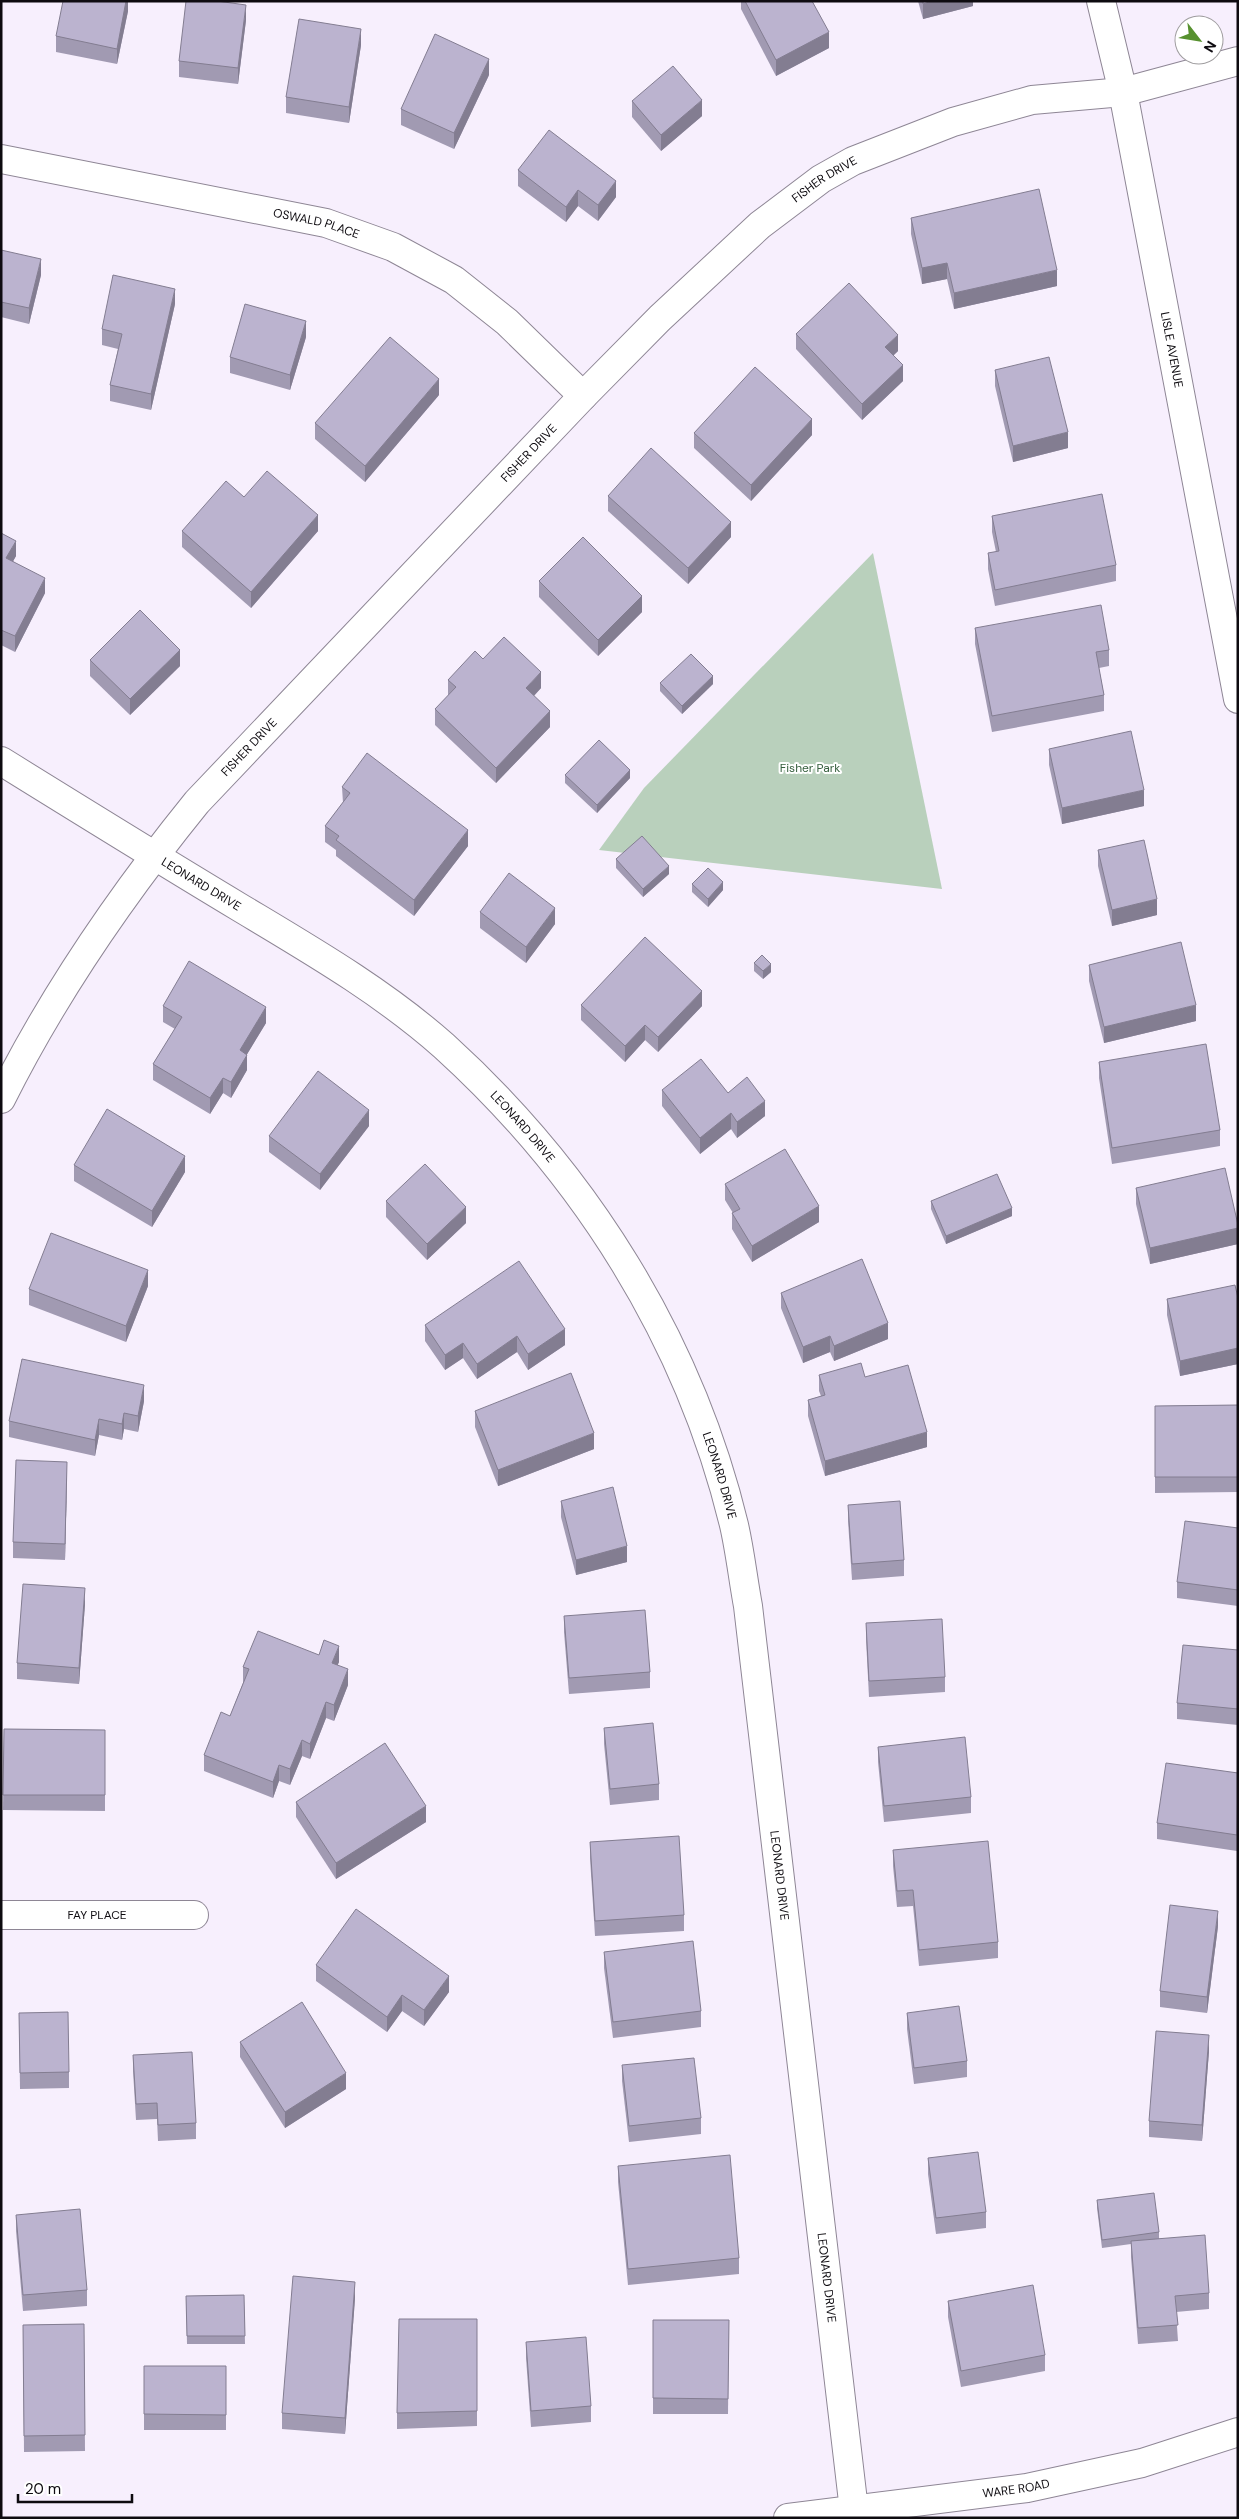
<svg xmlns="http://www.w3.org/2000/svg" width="1239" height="2519" viewBox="0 0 1239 2519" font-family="'DM Sans',sans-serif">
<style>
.green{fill:#b9d0bc}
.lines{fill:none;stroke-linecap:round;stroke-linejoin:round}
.minor-casing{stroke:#8e8695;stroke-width:30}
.tertiary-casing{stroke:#8e8695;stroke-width:30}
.minor{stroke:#fff;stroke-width:28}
.tertiary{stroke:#fff;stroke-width:28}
.wall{fill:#a19ab2}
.shaded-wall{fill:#837d91}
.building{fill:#bbb3cf;stroke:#837d91}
.labels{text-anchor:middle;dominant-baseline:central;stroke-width:4;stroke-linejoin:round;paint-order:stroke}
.street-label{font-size:12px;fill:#0e0b10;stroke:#fff}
.park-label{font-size:12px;fill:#37603f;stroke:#fff}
</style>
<rect width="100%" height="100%" fill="#f7effd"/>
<polygon class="green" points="873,553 942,889 599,850 644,788"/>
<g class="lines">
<g class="minor-casing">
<g id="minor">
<path id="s1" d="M1 159 326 223 393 247 454 280 507 322 583 396"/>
<path id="s2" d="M1 761C80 810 159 859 239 907 309 949 382 991 444 1046 585 1174 689 1339 734 1525 740 1551 743 1579 748 1606L854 2510"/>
<path id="s3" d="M1 1099C53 995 124 892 197 802L583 396 660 318 760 225 821 179 853 161 953 122 1032 100 1123 92 1238 61"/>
<path id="s4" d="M1 1915H194"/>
<path id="s5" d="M788 2518 1027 2488 1142 2463 1238 2432"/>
</g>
</g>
<g class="tertiary-casing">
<g id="tertiary">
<path id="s6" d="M1101 1 1123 92 1238 699"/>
</g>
</g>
<use href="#minor" class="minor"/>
<use href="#tertiary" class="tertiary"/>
</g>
<g class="wall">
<polygon points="128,1 128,11 117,64 56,52 56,36"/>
<polygon points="741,1 812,1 829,48 776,76 741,9"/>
<polygon points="918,1 973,1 973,6 923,19"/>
<polygon points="246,20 238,84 179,77 179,61"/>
<polygon points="361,45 349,123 286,113 286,97"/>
<polygon points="489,75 454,149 401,125 401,109"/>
<polygon points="632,101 702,116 661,151 632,117"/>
<polygon points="518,170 616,197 598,221 578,206 566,222 518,186"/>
<polygon points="911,218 1057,286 954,309 947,279 922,284 911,234"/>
<polygon points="1,250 41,275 29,324 1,317"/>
<polygon points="175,304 151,410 110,401 110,385 118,349 102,345 102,329"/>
<polygon points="796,334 898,351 893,356 903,381 862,420 796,349"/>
<polygon points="306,337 290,390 230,373 230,357"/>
<polygon points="995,370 1068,448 1013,462 995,386"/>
<polygon points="439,395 365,482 315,439 315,423"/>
<polygon points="694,433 812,435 751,501 694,448"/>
<polygon points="608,496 731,537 688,584 608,511"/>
<polygon points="244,497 318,531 251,608 182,547 182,531"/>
<polygon points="992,516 1116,565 1116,581 995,606 988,569 988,553 996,552 992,532"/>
<polygon points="1,533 16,556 13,561 45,593 15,652 1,645"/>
<polygon points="539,581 642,612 598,656 539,597"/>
<polygon points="975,628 1109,650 1109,666 1099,668 1104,695 1104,711 992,732 975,644"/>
<polygon points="483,659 541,688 534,696 550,727 496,783 435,725 435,709 448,696 448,680"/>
<polygon points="90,660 180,666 130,715 90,676"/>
<polygon points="660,683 713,684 682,714 660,691"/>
<polygon points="1049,749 1144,806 1062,824 1049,765"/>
<polygon points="565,775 630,778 597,813 565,783"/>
<polygon points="342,787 468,846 414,916 336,856 336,850 325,842 325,826 343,803"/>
<polygon points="1098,850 1157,915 1112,926 1098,866"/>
<polygon points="616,859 669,874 643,897 616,868"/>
<polygon points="692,884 723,890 708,907 692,892"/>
<polygon points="480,912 555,924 526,963 480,928"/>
<polygon points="754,963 771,972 763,979 754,971"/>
<polygon points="1089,965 1196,1021 1104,1043 1089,981"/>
<polygon points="581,1005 702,1006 658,1052 645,1040 625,1062 581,1020"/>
<polygon points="163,1006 266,1023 247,1054 247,1070 231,1098 223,1093 210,1114 153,1080 153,1064 175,1029 163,1022"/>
<polygon points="1099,1062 1220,1130 1220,1146 1112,1164 1099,1078"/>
<polygon points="662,1090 728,1093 765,1116 737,1138 731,1129 700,1154 662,1106"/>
<polygon points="369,1126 320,1190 269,1152 269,1136"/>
<polygon points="74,1165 185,1172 152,1227 74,1181"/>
<polygon points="725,1184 819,1222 752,1262 732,1229 732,1213 733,1213 725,1200"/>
<polygon points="1136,1188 1238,1225 1238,1244 1150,1264 1136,1204"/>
<polygon points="386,1201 466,1223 427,1260 386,1217"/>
<polygon points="931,1201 1012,1216 946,1244 931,1209"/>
<polygon points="148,1286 126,1342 29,1305 29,1289"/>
<polygon points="781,1293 888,1339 834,1361 830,1352 803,1363 781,1308"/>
<polygon points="1238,1298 1238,1364 1180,1376 1167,1315 1167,1299"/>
<polygon points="425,1325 565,1329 565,1345 528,1370 517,1352 477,1379 463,1358 445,1370 425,1341"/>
<polygon points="819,1375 927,1447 825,1476 808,1416 808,1400 821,1396 819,1391"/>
<polygon points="144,1401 138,1432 124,1429 122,1440 99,1435 95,1456 9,1437 9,1421"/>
<polygon points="1238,1405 1238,1492 1155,1493 1155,1406"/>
<polygon points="475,1411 594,1449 498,1486 475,1427"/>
<polygon points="67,1478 65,1560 13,1558 13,1542"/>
<polygon points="561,1501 627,1562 576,1575 561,1517"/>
<polygon points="848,1505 904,1560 904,1576 852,1580 848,1521"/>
<polygon points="1238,1528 1238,1606 1177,1598 1177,1582"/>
<polygon points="85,1604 79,1684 17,1679 17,1663"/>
<polygon points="564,1616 650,1672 650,1688 569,1694 564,1632"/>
<polygon points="866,1623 945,1677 945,1692 869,1697 866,1639"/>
<polygon points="1238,1650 1238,1725 1177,1719 1177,1703"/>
<polygon points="319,1655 339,1662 337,1665 348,1685 334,1721 326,1718 310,1759 302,1756 290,1785 279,1781 273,1798 204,1771 204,1755 230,1716 243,1683 243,1667"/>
<polygon points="604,1728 659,1784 659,1800 610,1805 604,1744"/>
<polygon points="4,1729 105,1730 105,1811 3,1810"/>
<polygon points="878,1747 971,1797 971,1813 884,1822 878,1762"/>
<polygon points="1238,1773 1237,1851 1157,1839 1157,1823"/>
<polygon points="296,1802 426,1822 336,1879 296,1817"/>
<polygon points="590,1842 684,1915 684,1931 595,1936 590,1858"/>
<polygon points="893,1850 998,1942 998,1958 919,1966 913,1906 897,1907 893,1866"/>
<polygon points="1218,1926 1207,2013 1160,2007 1160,1991"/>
<polygon points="604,1952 701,2011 701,2027 613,2038 604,1968"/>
<polygon points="316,1965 449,1992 424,2026 402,2011 387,2032 316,1981"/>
<polygon points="19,2013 69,2072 69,2088 20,2089"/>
<polygon points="907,2013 967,2061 967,2077 914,2084 907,2029"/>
<polygon points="240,2042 346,2089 285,2128 240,2057"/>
<polygon points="1209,2051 1202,2141 1149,2137 1149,2121"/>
<polygon points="133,2055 196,2123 196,2139 158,2141 157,2119 136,2120 133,2071"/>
<polygon points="622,2065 701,2118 701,2134 629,2142 622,2081"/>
<polygon points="928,2158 986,2212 986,2228 936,2234 928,2174"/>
<polygon points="618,2166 739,2258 739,2274 628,2285 618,2182"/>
<polygon points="1097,2200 1159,2232 1159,2239 1209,2293 1209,2309 1176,2312 1178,2341 1138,2344 1131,2257 1131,2244 1102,2248 1097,2208"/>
<polygon points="16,2215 87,2290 87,2306 23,2311 16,2231"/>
<polygon points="244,2295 245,2344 187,2344 186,2296"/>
<polygon points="355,2298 345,2434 282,2429 282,2413"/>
<polygon points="948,2301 1045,2355 1045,2371 961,2387 948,2317"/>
<polygon points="477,2319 477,2426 397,2429 397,2413"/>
<polygon points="653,2320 729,2320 728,2414 653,2414"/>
<polygon points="84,2324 85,2451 24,2452 23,2325"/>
<polygon points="526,2342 591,2406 591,2422 531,2427 526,2358"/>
<rect x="144" y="2366" width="82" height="64"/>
</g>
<g class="shaded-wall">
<polygon points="126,1 128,1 128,11 117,64 117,49"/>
<polygon points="932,1 973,1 973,6 923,19 923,4"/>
<polygon points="246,5 246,20 238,84 238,68"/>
<polygon points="361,29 361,45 349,123 349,107"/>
<polygon points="829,32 829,48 776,76 776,60"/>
<polygon points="489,59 489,75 454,149 454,133"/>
<polygon points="702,100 702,116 661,151 661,135"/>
<polygon points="616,181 616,197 598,221 598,205"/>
<polygon points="578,190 578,206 566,222 566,207"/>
<polygon points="41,259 41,275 29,324 29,308"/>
<polygon points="947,263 947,279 922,284 922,268"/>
<polygon points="1057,270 1057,286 954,309 954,293"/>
<polygon points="175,289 175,304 151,410 151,394"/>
<polygon points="306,321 306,337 290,390 290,375"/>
<polygon points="898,335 898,351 885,363 885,347"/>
<polygon points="903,365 903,381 862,420 862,404"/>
<polygon points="439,379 439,395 365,482 365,466"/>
<polygon points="812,419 812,435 751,501 751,485"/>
<polygon points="1068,432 1068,448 1013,462 1013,446"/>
<polygon points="318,515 318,531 251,608 251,592"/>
<polygon points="731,522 731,537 688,584 688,568"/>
<polygon points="16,541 16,556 6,574 6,558"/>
<polygon points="45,578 45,593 15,652 15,636"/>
<polygon points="642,596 642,612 598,656 598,640"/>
<polygon points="180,650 180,666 130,715 130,699"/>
<polygon points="541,672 541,688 526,704 526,688"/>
<polygon points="713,676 713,684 682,714 682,706"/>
<polygon points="550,711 550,727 496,783 496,768"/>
<polygon points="630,770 630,778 597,813 597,805"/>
<polygon points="1144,790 1144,806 1062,824 1062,808"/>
<polygon points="468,830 468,846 414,916 414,900"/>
<polygon points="669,866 669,874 643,897 643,889"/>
<polygon points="723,882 723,890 708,907 708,899"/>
<polygon points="1157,899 1157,915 1112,926 1112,910"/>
<polygon points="555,908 555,924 526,963 526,947"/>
<polygon points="771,964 771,972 763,979 763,971"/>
<polygon points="702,991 702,1006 658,1052 658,1037"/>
<polygon points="1196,1005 1196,1021 1104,1043 1104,1027"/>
<polygon points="266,1007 266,1023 240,1066 240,1050"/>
<polygon points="645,1025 645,1040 625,1062 625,1046"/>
<polygon points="247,1055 247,1070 231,1098 231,1082"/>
<polygon points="223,1078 223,1093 210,1114 210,1098"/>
<polygon points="765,1101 765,1116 737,1138 737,1122"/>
<polygon points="369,1110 369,1126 320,1190 320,1174"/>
<polygon points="731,1113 731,1129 700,1154 700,1138"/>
<polygon points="185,1156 185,1172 152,1227 152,1211"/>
<polygon points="819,1206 819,1222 752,1262 752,1246"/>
<polygon points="466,1207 466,1223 427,1260 427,1244"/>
<polygon points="1012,1208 1012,1216 946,1244 946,1236"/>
<polygon points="1238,1228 1238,1244 1150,1264 1150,1248"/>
<polygon points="148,1270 148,1286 126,1342 126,1326"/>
<polygon points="888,1323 888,1339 834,1361 834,1346"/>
<polygon points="565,1329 565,1345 528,1370 528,1354"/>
<polygon points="517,1336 517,1352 477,1379 477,1364"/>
<polygon points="830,1336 830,1352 803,1363 803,1347"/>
<polygon points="463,1343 463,1358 445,1370 445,1355"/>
<polygon points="1238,1348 1238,1364 1180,1376 1180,1361"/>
<polygon points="144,1385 144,1401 138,1432 138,1416"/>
<polygon points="124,1413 124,1429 122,1440 122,1424"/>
<polygon points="99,1419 99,1435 95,1456 95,1440"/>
<polygon points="927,1432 927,1447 825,1476 825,1461"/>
<polygon points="594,1433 594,1449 498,1486 498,1470"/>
<polygon points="67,1462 67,1478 65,1560 65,1544"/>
<polygon points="627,1546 627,1562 576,1575 576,1560"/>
<polygon points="85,1588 85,1604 79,1684 79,1668"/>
<polygon points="339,1646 339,1662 332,1679 332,1663"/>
<polygon points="348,1669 348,1685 334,1721 334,1705"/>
<polygon points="326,1702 326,1718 310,1759 310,1744"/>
<polygon points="302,1740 302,1756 290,1785 290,1769"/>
<polygon points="279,1765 279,1781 273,1798 273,1782"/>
<polygon points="426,1806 426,1822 336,1879 336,1863"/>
<polygon points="1218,1911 1218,1926 1207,2013 1207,1997"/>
<polygon points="449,1976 449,1992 424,2026 424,2010"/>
<polygon points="402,1995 402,2011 387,2032 387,2017"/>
<polygon points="1209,2035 1209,2051 1202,2141 1202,2125"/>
<polygon points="346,2073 346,2089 285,2128 285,2112"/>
<polygon points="355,2282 355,2298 345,2434 345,2418"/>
</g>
<g class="building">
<polygon points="63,1 126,1 117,49 56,36"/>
<polygon points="186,1 217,1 246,5 238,68 179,61"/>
<polygon points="745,1 812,1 829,32 776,60"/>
<polygon points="923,1 932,1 923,4"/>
<polygon points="299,19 361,29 349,107 286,97"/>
<polygon points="435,34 489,59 454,133 401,109"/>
<polygon points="673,66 702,100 661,135 632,101"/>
<polygon points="549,130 616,181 598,205 578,190 566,207 518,170"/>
<polygon points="1039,189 1057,270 954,293 947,263 922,268 911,218"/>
<polygon points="1,250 41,259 29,308 1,302"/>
<polygon points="113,275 175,289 151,394 110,385 122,334 102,329"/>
<polygon points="849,283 898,335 885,347 903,365 862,404 796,334"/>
<polygon points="245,304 306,321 290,375 230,357"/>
<polygon points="390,337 439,379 365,466 315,423"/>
<polygon points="1049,357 1068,432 1013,446 995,370"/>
<polygon points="755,367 812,419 751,485 694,433"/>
<polygon points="651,448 731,522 688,568 608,496"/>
<polygon points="267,471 318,515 251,592 182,531 226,481 244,497"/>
<polygon points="1102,494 1116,565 995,590 988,553 999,551 992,516"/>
<polygon points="1,533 16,541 6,558 45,578 15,636 1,630"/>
<polygon points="583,537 642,596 598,640 539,581"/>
<polygon points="1101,605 1109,650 1096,652 1104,695 992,716 975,628"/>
<polygon points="140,610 180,650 130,699 90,660"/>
<polygon points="504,637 541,672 526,688 550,711 496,768 435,709 456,687 448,680 475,651 483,659"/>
<polygon points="691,654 713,676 682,706 660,683"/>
<polygon points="1131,731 1144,790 1062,808 1049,749"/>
<polygon points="599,740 630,770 597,805 565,775"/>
<polygon points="367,753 468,830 414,900 336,840 339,836 325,826 350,793 342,787"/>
<polygon points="642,836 669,866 643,889 616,859"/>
<polygon points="1144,840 1157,899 1112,910 1098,850"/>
<polygon points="708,868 723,882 708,899 692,884"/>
<polygon points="509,873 555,908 526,947 480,912"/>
<polygon points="645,937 702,991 658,1037 645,1025 625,1046 581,1005"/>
<polygon points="1181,942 1196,1005 1104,1027 1089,965"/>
<polygon points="762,955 771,964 763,971 754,963"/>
<polygon points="189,961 266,1007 240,1050 247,1055 231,1082 223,1078 210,1098 153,1064 182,1017 163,1006"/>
<polygon points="1206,1044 1220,1130 1112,1148 1099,1062"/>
<polygon points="701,1059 728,1093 747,1077 765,1101 737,1122 731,1113 700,1138 662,1090"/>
<polygon points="318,1071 369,1110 320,1174 269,1136"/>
<polygon points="107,1109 185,1156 152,1211 74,1165"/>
<polygon points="785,1149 819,1206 752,1246 732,1213 740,1209 725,1184"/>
<polygon points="425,1164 466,1207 427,1244 386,1201"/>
<polygon points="1225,1168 1238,1225 1238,1228 1150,1248 1136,1188"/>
<polygon points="997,1174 1012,1208 946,1236 931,1201"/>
<polygon points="51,1233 148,1270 126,1326 29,1289"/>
<polygon points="862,1259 888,1323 834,1346 830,1336 803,1347 781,1293"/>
<polygon points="519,1261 565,1329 528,1354 517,1336 477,1364 463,1343 445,1355 425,1325"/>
<polygon points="1235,1285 1238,1298 1238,1348 1180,1361 1167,1299"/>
<polygon points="22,1359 144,1385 138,1416 124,1413 122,1424 99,1419 95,1440 9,1421"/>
<polygon points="861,1363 865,1377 908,1365 927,1432 825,1461 808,1400 825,1395 819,1375"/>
<polygon points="571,1373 594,1433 498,1470 475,1411"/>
<polygon points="1238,1405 1238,1477 1155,1477 1155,1406"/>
<polygon points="16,1460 67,1462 65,1544 13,1542"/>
<polygon points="613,1487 627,1546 576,1560 561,1501"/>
<polygon points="900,1501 904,1560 852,1564 848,1505"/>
<polygon points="1185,1521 1238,1528 1238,1590 1177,1582"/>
<polygon points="23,1584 85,1588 79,1668 17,1663"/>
<polygon points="645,1610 650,1672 569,1678 564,1616"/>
<polygon points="942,1619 945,1677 869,1681 866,1623"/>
<polygon points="258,1631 319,1655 324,1640 339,1646 332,1663 348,1669 334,1705 326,1702 310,1744 302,1740 290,1769 279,1765 273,1782 204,1755 221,1712 230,1716 249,1669 243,1667"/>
<polygon points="1183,1645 1238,1650 1238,1709 1177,1703"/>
<polygon points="653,1723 659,1784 610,1789 604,1728"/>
<polygon points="4,1729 105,1730 105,1795 3,1795"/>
<polygon points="965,1737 971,1797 884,1806 878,1747"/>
<polygon points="385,1743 426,1806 336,1863 296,1802"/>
<polygon points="1166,1763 1238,1773 1237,1835 1157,1823"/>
<polygon points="679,1836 684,1915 595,1921 590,1842"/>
<polygon points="988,1841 998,1942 919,1950 913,1890 897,1891 893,1850"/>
<polygon points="1170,1905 1218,1911 1207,1997 1160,1991"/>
<polygon points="356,1909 449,1976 424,2010 402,1995 387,2017 316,1965"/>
<polygon points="693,1941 701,2011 613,2022 604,1952"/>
<polygon points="302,2002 346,2073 285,2112 240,2042"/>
<polygon points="959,2006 967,2061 914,2068 907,2013"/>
<polygon points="68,2012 69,2072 20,2073 19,2013"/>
<polygon points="1156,2031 1209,2035 1202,2125 1149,2121"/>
<polygon points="192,2052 196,2123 158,2125 157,2103 136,2104 133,2055"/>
<polygon points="694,2058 701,2118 629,2126 622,2065"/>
<polygon points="978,2152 986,2212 936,2218 928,2158"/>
<polygon points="730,2155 739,2258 628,2269 618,2166"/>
<polygon points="1154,2193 1159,2232 1102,2240 1097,2200"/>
<polygon points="80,2209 87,2290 23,2295 16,2215"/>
<polygon points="1205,2235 1209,2293 1175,2296 1178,2325 1138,2328 1131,2241"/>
<polygon points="293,2276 355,2282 345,2418 282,2413"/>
<polygon points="1033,2285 1045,2355 961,2371 948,2301"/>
<polygon points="244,2295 245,2336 187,2336 186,2296"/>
<polygon points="399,2319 477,2319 477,2411 397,2413"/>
<polygon points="653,2320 729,2320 728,2399 653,2398"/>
<polygon points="84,2324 85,2435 24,2436 23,2325"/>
<polygon points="586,2337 591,2406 531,2411 526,2342"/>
<polygon points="144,2366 226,2366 226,2415 144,2414"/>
</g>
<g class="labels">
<g class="street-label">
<text stroke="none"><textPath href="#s3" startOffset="1242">FISHER DRIVE</textPath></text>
<text stroke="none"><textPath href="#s1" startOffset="322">OSWALD PLACE</textPath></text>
<text stroke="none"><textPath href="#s6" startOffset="356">LISLE AVENUE</textPath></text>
<text stroke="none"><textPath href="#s3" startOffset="838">FISHER DRIVE</textPath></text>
<text stroke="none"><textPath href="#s3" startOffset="432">FISHER DRIVE</textPath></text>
<text stroke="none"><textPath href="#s2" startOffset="235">LEONARD DRIVE</textPath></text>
<text stroke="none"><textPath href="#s2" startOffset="640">LEONARD DRIVE</textPath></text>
<text stroke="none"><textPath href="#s2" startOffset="1044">LEONARD DRIVE</textPath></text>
<text stroke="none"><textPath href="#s2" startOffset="1449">LEONARD DRIVE</textPath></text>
<text stroke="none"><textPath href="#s4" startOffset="96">FAY PLACE</textPath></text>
<text stroke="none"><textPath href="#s2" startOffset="1854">LEONARD DRIVE</textPath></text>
<text stroke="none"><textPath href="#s5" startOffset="230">WARE ROAD</textPath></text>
</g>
<g class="park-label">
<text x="810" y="768">Fisher Park</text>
</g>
</g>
<rect width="1239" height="2519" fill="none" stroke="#0e0b10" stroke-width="5"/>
<g transform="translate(1199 40) rotate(121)"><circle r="24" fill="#ffffff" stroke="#9f9d9f"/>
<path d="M0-4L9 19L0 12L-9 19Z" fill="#57912f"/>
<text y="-8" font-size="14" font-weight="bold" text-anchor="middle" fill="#0e0b10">N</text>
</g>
<path d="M18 2494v8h114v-8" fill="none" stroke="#0e0b10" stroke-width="2.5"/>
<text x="25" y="2494" font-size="15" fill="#0e0b10" stroke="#ffffff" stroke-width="4" paint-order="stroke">20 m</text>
</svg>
